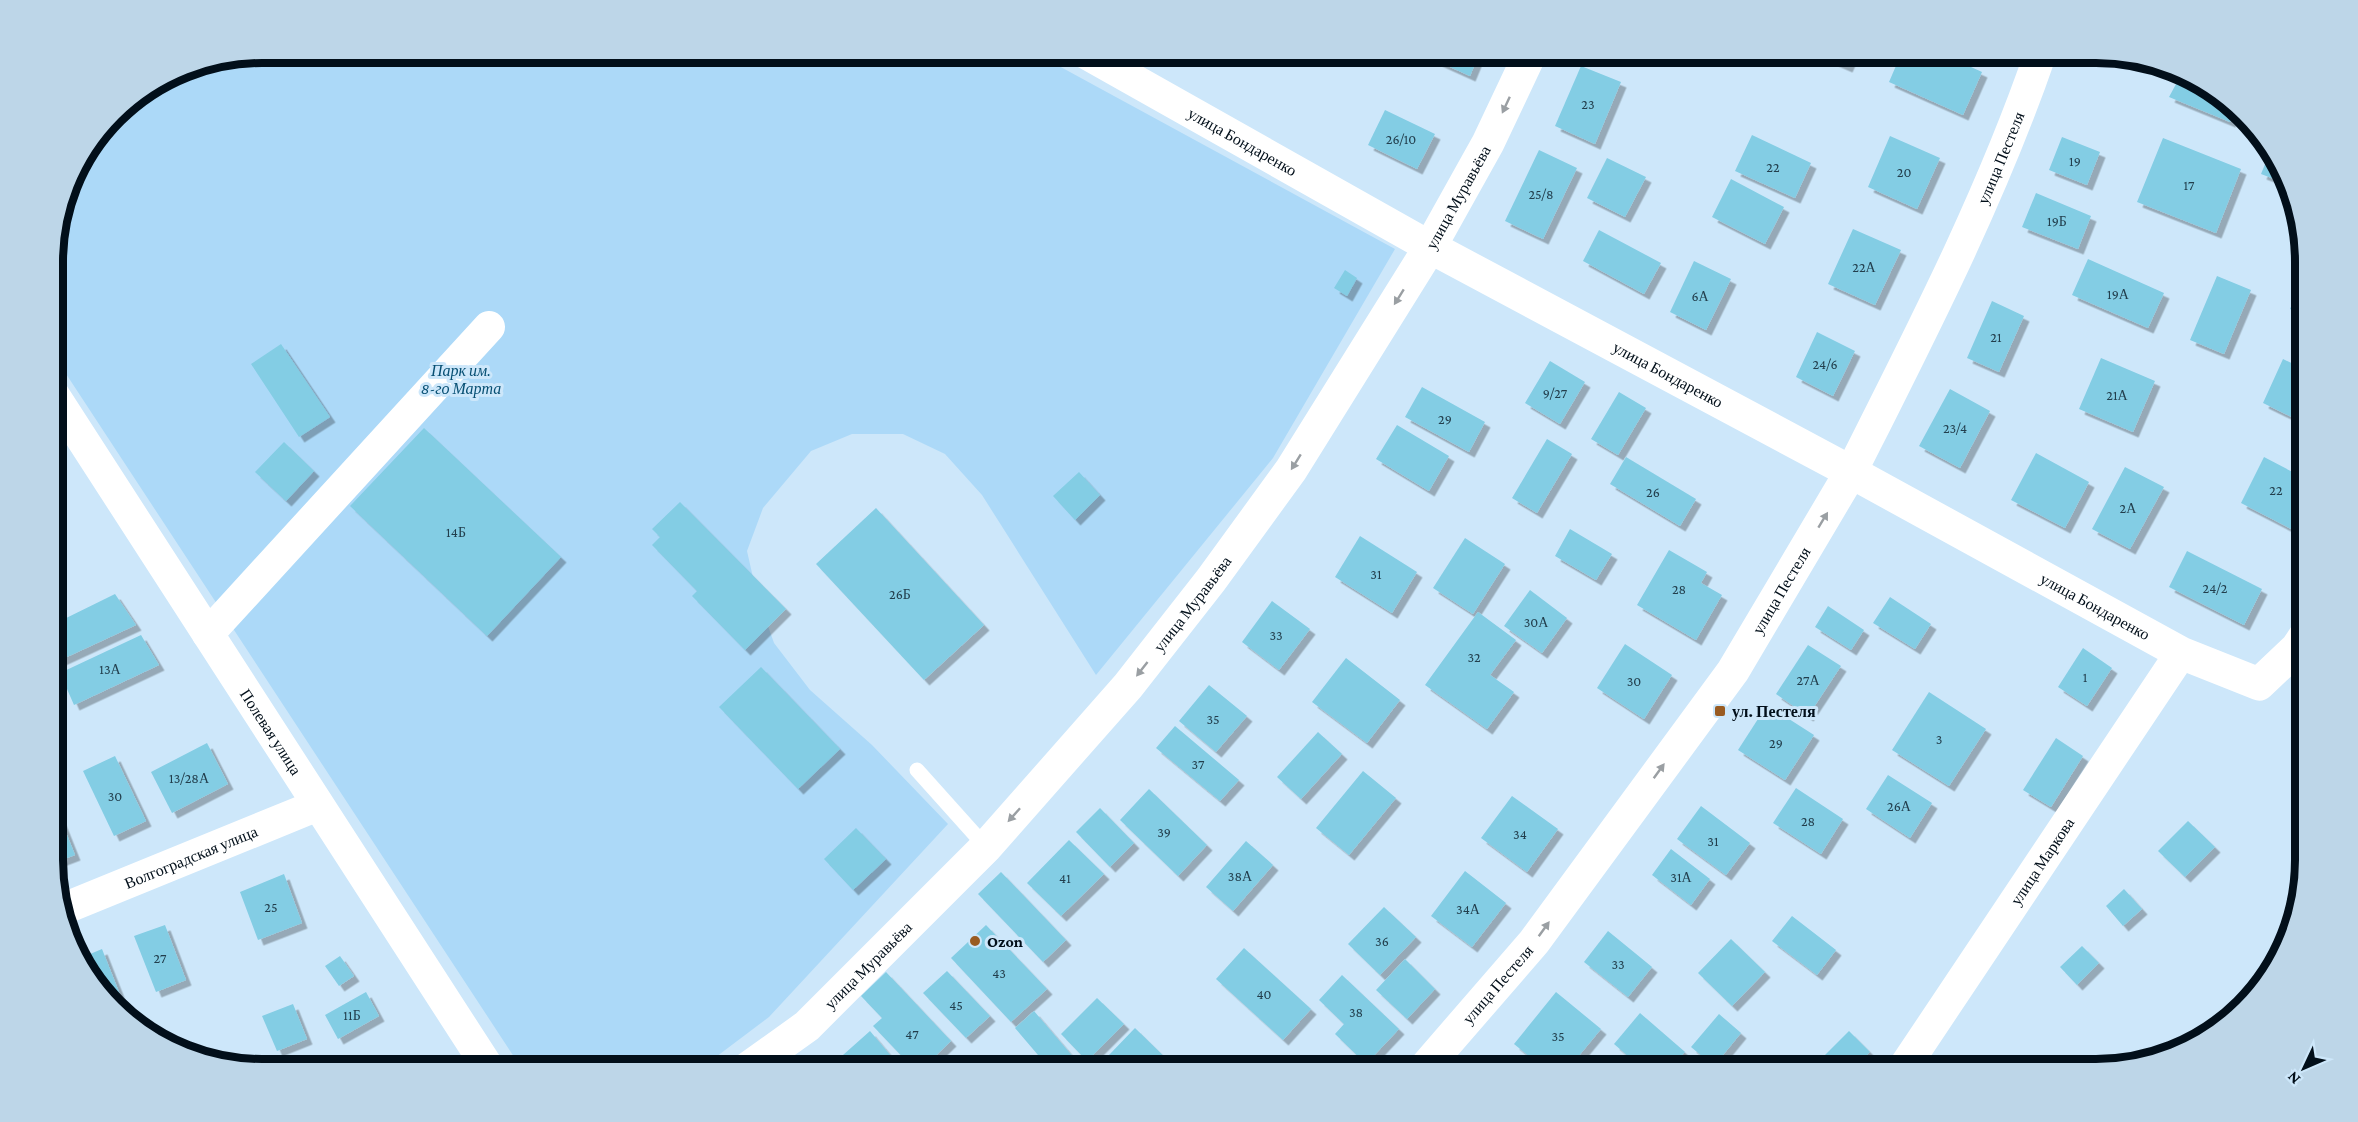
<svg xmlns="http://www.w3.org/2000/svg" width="2358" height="1122" viewBox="0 0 2358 1122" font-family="'Crimson Pro',serif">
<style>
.green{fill:#acd9f8}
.building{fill:#83cde4;filter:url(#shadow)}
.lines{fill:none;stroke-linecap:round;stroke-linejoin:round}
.service{stroke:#fff;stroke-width:15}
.minor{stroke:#fff;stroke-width:32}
.tertiary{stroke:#fff;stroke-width:33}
.oneway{fill:#9a9fa3}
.poi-dot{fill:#995b21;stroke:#cde7fa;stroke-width:2}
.labels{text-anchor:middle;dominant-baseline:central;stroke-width:6;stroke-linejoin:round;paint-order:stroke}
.number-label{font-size:14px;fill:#223e4c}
.street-label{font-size:16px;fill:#020f1a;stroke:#cde7fa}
.park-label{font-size:16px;font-style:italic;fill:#074f73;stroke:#cde7fa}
.poi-label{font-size:16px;font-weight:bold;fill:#020f1a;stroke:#cde7fa;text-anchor:start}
.rim{fill:none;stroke:#020f1a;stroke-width:8}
</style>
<defs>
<filter id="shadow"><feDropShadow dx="5.5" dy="5.5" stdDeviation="0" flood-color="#0004"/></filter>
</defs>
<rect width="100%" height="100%" fill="#cde7fa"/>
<polygon class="green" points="262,53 1035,53 1395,249 1273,458 1096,675 982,495 945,454 903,434 852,434 811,451 763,508 747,551 757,595 774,643 810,690 872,745 948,824 769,1017 700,1069 522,1069 53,354 53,248 74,169 124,105 182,68"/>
<g class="building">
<polygon points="1433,52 1480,52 1470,76 1430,58"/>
<polygon points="1812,52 1854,52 1847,67"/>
<polygon points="1902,52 1938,52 1982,72 1963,115 1889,82"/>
<polygon points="1581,66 1621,82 1595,144 1555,126"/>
<polygon points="2182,73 2234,113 2230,122 2169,97"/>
<polygon points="1385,110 1435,134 1417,169 1368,145"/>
<polygon points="1752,135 1811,163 1795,198 1735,171"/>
<polygon points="1890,136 1940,158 1917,209 1868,187"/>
<polygon points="2062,137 2100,152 2087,185 2049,170"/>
<polygon points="2163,138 2241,169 2216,233 2137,202"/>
<polygon points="1539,150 1577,168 1543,239 1505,221"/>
<polygon points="2270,152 2282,182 2261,174"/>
<polygon points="1607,158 1646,177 1625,217 1587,198"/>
<polygon points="1731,179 1784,207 1765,244 1712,217"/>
<polygon points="2036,193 2091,216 2078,249 2022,227"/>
<polygon points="1853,229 1901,250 1875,305 1828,284"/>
<polygon points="1599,230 1661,263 1644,294 1583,261"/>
<polygon points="2088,259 2164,293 2148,328 2072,295"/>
<polygon points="1694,261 1731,279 1706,330 1670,312"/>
<polygon points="1345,270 1357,278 1347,296 1334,288"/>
<polygon points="2217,276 2251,290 2224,354 2190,340"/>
<polygon points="2304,278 2304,315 2290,309"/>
<polygon points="1992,301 2024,316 1999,372 1967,358"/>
<polygon points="1817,332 1855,351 1833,396 1796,377"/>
<polygon points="281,344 330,417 299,437 251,364"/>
<polygon points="2101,358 2155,381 2133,432 2079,409"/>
<polygon points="2283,359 2304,369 2304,423 2263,403"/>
<polygon points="1550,361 1585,382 1560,424 1525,403"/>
<polygon points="1422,387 1485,422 1469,452 1405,417"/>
<polygon points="1950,389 1990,411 1960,468 1919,446"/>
<polygon points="1619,392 1646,408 1618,455 1591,439"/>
<polygon points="1397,425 1449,456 1429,491 1376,459"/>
<polygon points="424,428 561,557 487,636 350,506"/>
<polygon points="1547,439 1572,454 1537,513 1512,498"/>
<polygon points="284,442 314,471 286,501 255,472"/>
<polygon points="2036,453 2089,482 2065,528 2011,500"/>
<polygon points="1626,457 1696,499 1680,526 1610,484"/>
<polygon points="2264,457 2304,478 2305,512 2295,531 2241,503"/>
<polygon points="2125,467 2164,487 2130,549 2092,529"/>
<polygon points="1079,472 1100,495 1075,520 1053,496"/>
<polygon points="680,502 786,609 745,650 692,596 697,591 652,545 660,537 652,529"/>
<polygon points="876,508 984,625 924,680 816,564"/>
<polygon points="1570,529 1612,554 1596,580 1555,556"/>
<polygon points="1360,536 1417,572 1392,613 1335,577"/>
<polygon points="1465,538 1505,564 1473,614 1433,588"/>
<polygon points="1669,550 1707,572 1701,583 1722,595 1696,640 1637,605"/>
<polygon points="2187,551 2262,589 2244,625 2169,587"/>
<polygon points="1530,590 1567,618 1542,653 1504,626"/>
<polygon points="115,594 136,625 54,663 54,624"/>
<polygon points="1890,597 1931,624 1915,649 1873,623"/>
<polygon points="1272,601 1310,629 1279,670 1242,642"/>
<polygon points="1828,606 1864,630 1851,650 1815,627"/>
<polygon points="1478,612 1516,640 1490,675 1514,692 1487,729 1425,685"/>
<polygon points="141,635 159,665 74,705 60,673"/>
<polygon points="1625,644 1672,675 1644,719 1597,688"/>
<polygon points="1808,645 1841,666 1808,716 1776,694"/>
<polygon points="2083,648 2112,668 2087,706 2058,687"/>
<polygon points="1346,658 1400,700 1367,743 1312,702"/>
<polygon points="761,667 840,749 798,789 719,707"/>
<polygon points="1209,685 1247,716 1216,752 1179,721"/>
<polygon points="1929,692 1986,729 1949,786 1892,750"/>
<polygon points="1767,705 1814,735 1785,780 1738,750"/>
<polygon points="1175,726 1239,780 1220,801 1156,748"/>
<polygon points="1318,732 1342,754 1301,799 1277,777"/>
<polygon points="2056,738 2083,756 2051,807 2023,790"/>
<polygon points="207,743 228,784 172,813 151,772"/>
<polygon points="115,756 146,821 114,836 83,771"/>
<polygon points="1363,771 1396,798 1349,855 1316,828"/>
<polygon points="1888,775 1932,803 1910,838 1866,809"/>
<polygon points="1796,788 1843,819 1821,854 1773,823"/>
<polygon points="1149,789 1207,845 1178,876 1120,820"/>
<polygon points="1512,796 1558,829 1527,872 1481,838"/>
<polygon points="1701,806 1750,843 1726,875 1677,839"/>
<polygon points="1100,808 1134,843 1110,867 1076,832"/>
<polygon points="57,810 75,855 54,863 54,811"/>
<polygon points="2188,821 2215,847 2185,877 2158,851"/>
<polygon points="856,828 886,859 853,890 824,859"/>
<polygon points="1069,840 1104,874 1061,916 1027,883"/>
<polygon points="1246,841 1273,865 1233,911 1206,887"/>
<polygon points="1671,849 1710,879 1691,905 1652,875"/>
<polygon points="1465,871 1506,903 1472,947 1431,916"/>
<polygon points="1001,872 1066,940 1043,962 978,894"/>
<polygon points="284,874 302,923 258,940 240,892"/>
<polygon points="2124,889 2142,909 2123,926 2106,906"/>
<polygon points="1384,907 1416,937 1380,975 1348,944"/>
<polygon points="1792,916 1836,950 1817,975 1772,941"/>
<polygon points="165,925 186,980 156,992 134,936"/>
<polygon points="986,925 1047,989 1011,1022 951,958"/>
<polygon points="1608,931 1652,967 1628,997 1584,962"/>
<polygon points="1731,939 1765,972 1732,1006 1698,973"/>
<polygon points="2082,946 2099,963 2077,985 2060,967"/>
<polygon points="1244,948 1311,1009 1283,1040 1216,979"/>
<polygon points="102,949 126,1010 96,987 83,957"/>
<polygon points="340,956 354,976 339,986 325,966"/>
<polygon points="1405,959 1435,989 1407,1019 1376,990"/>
<polygon points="947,971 990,1016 966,1038 923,993"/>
<polygon points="886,972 951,1041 922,1069 914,1069 873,1026 882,1018 861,996"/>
<polygon points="1342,975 1399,1029 1366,1064 1335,1034 1344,1024 1319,1000"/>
<polygon points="366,992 379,1016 338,1039 325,1015"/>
<polygon points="1556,992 1601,1029 1568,1069 1545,1069 1514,1044"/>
<polygon points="1097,998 1124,1024 1087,1061 1061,1034"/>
<polygon points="293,1004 307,1039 277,1051 262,1016"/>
<polygon points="1034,1011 1080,1065 1075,1069 1050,1069 1015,1028"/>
<polygon points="1640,1013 1685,1052 1669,1069 1643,1069 1614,1044"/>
<polygon points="1719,1014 1741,1033 1714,1066 1691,1047"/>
<polygon points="1135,1028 1177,1069 1124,1069 1109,1055"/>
<polygon points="870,1031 902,1069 839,1069 834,1063"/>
<polygon points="1849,1031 1870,1052 1853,1069 1811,1069"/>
</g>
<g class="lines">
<polyline class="service" points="917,770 986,847"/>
<g class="minor">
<path id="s1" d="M1084 52 1430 247"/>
<path id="s2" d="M53 394 489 1069"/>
<path id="s3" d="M1851 472C1920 335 1991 198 2041 52"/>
<polyline points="208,634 489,327"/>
<path id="s4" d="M63 909 318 805"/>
<path id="s5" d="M1903 1069 2181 653"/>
</g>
<g class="tertiary">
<path id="s6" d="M1430 247 1851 472 2181 653 2259 684 2297 648 2305 636"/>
<path id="s7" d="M747 1069 807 1026 986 847 1128 686 1211 580 1291 470 1430 247 1488 143 1531 52"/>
<path id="s8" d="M1424 1069 1534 942 1733 671 1851 472"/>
</g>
</g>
<defs><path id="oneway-solid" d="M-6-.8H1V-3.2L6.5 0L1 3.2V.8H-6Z" transform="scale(1.5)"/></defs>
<g class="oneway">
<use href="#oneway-solid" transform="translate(1506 105) rotate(115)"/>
<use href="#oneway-solid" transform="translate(1399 297) rotate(122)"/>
<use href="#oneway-solid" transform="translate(1296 462) rotate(122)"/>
<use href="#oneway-solid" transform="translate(1823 520) rotate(-59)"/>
<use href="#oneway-solid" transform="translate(1142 669) rotate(128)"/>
<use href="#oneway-solid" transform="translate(1659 771) rotate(-54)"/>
<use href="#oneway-solid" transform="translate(1014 815) rotate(132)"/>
<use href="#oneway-solid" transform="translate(1544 929) rotate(-54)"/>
</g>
<g class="poi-dot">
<rect x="1714" y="705" width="12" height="12" rx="3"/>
<circle cx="975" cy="941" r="6"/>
</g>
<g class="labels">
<g class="number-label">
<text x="1588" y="104">23</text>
<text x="1401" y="139">26/10</text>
<text x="2075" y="161">19</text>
<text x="1773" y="167">22</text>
<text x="1904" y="172">20</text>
<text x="2189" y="185">17</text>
<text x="1541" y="194">25/8</text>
<text x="2057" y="221">19Б</text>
<text x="1864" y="267">22А</text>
<text x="2118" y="294">19А</text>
<text x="1700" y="296">6А</text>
<text x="1996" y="337">21</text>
<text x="1825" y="364">24/6</text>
<text x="1555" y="393">9/27</text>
<text x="2117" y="395">21А</text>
<text x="1445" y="419">29</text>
<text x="1955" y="428">23/4</text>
<text x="2276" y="490">22</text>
<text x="1653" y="492">26</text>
<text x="2128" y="508">2А</text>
<text x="456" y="532">14Б</text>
<text x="1376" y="574">31</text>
<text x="2215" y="588">24/2</text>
<text x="1679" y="589">28</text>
<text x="900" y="594">26Б</text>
<text x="1536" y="622">30А</text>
<text x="1276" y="635">33</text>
<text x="1474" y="657">32</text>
<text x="110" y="669">13А</text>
<text x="2085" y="677">1</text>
<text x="1808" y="680">27А</text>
<text x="1634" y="681">30</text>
<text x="1213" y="719">35</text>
<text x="1939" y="739">3</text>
<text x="1776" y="743">29</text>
<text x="1198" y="764">37</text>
<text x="189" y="778">13/28А</text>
<text x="115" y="796">30</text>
<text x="1899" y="806">26А</text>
<text x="1808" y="821">28</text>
<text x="1164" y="832">39</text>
<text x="1520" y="834">34</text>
<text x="1713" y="841">31</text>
<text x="1240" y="876">38А</text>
<text x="1681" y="877">31А</text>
<text x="1065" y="878">41</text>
<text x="271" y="907">25</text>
<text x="1468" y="909">34А</text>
<text x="1382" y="941">36</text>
<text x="160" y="958">27</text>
<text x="1618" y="964">33</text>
<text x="999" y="973">43</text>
<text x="1264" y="994">40</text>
<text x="956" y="1005">45</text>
<text x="1356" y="1012">38</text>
<text x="352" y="1015">11Б</text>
<text x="912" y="1034">47</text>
<text x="1558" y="1036">35</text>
</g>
<g class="street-label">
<text stroke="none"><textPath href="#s1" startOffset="182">улица Бондаренко</textPath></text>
<text stroke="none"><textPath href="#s3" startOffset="348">улица Пестеля</textPath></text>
<text stroke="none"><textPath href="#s7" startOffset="1132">улица Муравьёва</textPath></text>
<text stroke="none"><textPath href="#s6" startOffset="270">улица Бондаренко</textPath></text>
<text stroke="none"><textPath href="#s8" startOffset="598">улица Пестеля</textPath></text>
<text stroke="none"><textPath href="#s7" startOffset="646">улица Муравьёва</textPath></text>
<text stroke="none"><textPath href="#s6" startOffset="756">улица Бондаренко</textPath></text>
<text stroke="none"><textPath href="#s2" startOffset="402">Полевая улица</textPath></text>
<text stroke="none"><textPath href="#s4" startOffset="138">Волгоградская улица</textPath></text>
<text stroke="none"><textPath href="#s5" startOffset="250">улица Маркова</textPath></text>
<text stroke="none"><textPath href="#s7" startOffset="160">улица Муравьёва</textPath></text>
<text stroke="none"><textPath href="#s8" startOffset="112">улица Пестеля</textPath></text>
</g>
<g class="park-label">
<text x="461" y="370">Парк им.<tspan x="461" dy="18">8-го Марта</tspan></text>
</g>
<g class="poi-label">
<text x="1732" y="711">ул. Пестеля</text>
<text x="987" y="941">Ozon</text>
</g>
</g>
<path d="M0 0H2358V1122H0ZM262 63H2096A199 199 0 0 1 2295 262V860A199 199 0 0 1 2096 1059H262A199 199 0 0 1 63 860V262A199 199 0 0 1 262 63Z" fill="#bdd6e8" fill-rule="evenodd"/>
<path class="rim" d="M262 63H2096A199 199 0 0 1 2295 262V860A199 199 0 0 1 2096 1059H262A199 199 0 0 1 63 860V262A199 199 0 0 1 262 63Z"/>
<g transform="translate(2304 1068) rotate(226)" stroke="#cde7fa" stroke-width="4.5" paint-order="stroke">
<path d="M0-4.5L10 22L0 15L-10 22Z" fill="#020f1a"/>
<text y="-9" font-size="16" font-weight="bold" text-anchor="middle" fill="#020f1a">N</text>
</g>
</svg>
